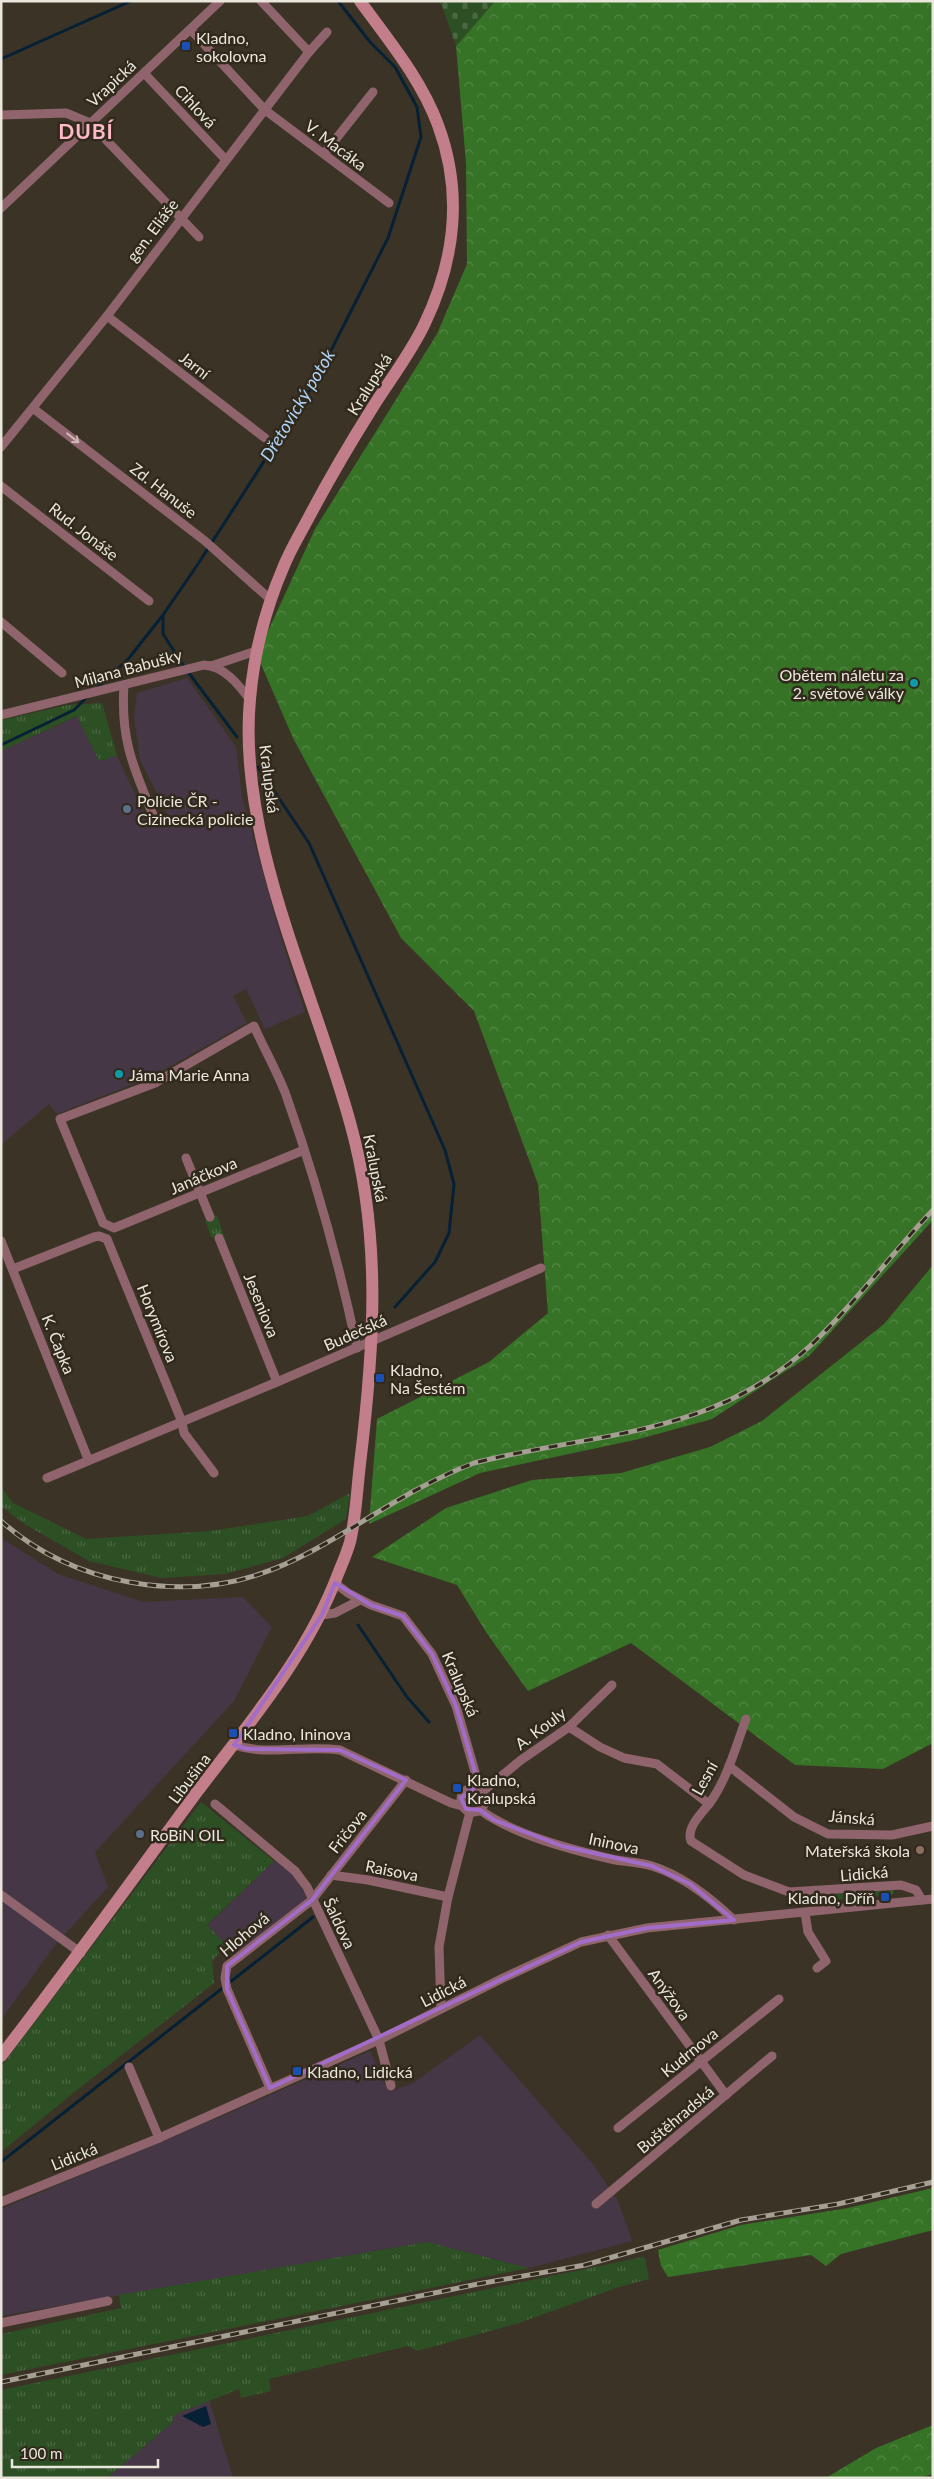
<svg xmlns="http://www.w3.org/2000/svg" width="934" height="2479" viewBox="0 0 934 2479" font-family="Lato,sans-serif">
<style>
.industrial{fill:#453745}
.grass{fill:url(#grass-tufts)}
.forest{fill:url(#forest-crowns)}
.cemetery{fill:url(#cemetery-stones)}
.water{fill:#062035}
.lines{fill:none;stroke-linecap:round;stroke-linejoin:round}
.stream{stroke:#062035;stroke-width:3}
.minor{stroke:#90646c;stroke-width:9}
.secondary{stroke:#c27e8b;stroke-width:12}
.rail-casing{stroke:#a59f94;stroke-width:5}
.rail{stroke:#312a1c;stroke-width:3;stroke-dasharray:9;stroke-linecap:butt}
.oneway{stroke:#cab8b5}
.marked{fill:none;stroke:#a26dc9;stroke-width:4;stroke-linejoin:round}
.transit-dot{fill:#1a4fb4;stroke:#312a1c;stroke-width:2}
.culture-dot{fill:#0f9aa8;stroke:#312a1c;stroke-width:2}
.service-dot{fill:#5c6f8a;stroke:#312a1c;stroke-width:2}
.education-dot{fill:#8d6e63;stroke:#312a1c;stroke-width:2}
.labels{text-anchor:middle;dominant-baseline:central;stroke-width:5;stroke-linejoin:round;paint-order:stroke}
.poi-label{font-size:16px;fill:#eae6dc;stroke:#312a1c;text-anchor:start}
.street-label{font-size:16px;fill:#eae6dc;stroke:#312a1c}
.water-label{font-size:18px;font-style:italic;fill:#aed3f6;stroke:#312a1c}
.district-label{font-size:21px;font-weight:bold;letter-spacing:1px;fill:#febaca;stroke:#312a1c}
</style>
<defs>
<pattern id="grass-tufts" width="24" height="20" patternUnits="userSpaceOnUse" patternTransform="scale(1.25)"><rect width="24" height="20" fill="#2d4f24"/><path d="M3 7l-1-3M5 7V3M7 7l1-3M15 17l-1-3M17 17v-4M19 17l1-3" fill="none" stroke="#4c6843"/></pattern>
<pattern id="forest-crowns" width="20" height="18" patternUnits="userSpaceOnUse" patternTransform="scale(1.25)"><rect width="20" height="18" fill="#367326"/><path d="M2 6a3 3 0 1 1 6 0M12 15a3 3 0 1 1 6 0" fill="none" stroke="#538745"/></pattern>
<pattern id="cemetery-stones" width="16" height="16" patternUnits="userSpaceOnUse" patternTransform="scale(1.25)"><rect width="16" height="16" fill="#2d4f24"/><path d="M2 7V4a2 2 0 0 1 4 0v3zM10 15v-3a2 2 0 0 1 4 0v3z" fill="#4c6843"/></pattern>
</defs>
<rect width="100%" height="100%" fill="#3b3426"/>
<g class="industrial">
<polygon points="187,678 236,747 242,797 282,941 305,1012 265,1029 246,989 233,996 247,1023 151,1077 57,1114 49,1104 1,1145 1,751 78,716 99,761 117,756 149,824 156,822 168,815 140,760 134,717 137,693"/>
<polygon points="1,1538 58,1574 143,1602 243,1597 272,1627 234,1701 95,1852 108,1887 55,1945 1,2020"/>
<polygon points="276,1859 291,1872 309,1900 235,1955 207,1926"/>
<polygon points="480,2035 592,2163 618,2201 632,2241 529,2268 427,2242 1,2316 1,2209 229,2113 370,2051 389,2092 413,2083"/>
<polygon points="209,2400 233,2478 107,2478 172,2423 174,2415"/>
</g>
<g class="grass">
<polygon points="102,703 117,756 99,761 77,716 1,751 1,720 68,705"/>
<polygon points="217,1215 230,1254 228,1255 220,1237 211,1237 205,1220"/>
<polygon points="1,1487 13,1503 86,1539 210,1531 308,1516 350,1493 346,1519 283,1558 225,1574 161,1578 89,1561 26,1525 1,1506"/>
<polygon points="201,1802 274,1861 207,1925 226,1945 212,1961 214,1983 77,2090 1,2152 1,2067"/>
<polygon points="894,1889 894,1894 805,1903 804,1897"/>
<polygon points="427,2242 529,2268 1,2375 1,2334 121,2308 119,2295"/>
<polygon points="643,2257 645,2258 649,2279 619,2287 519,2323 417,2351 408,2346 269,2379 271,2391 241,2398 239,2389 174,2415 172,2423 107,2478 1,2478 1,2390"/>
</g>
<g class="forest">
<polygon points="495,1 933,1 933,1220 809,1356 712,1419 639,1439 480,1473 369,1524 377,1419 489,1362 548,1313 538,1184 474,1011 401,938 293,738 257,655 315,529 437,334 467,264 466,163 456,46"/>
<polygon points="933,1265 933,1743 883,1769 795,1765 631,1643 528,1691 486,1632 457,1585 372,1557 446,1508 532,1480 621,1473 710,1447 762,1421 884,1324"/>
<polygon points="933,2188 933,2230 841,2254 826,2266 811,2255 668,2277 661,2266 658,2250 741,2225 848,2208"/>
<polygon points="933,2425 933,2474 919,2478 826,2478 876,2448"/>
</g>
<polygon class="cemetery" points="438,1 495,1 456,46 442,6"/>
<polygon class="water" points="206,2406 211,2424 203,2427 182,2416"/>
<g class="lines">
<g class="stream">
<polyline points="1,59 131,1"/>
<polyline points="163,615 163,634 185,668 237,737"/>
<polyline points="97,688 129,658 163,615 198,564 315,382 388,238 421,137 417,107 395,67 370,42 338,1"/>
<polyline points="1,745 74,710 87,697"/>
<polyline points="258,767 309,843 445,1150 454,1184 449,1233 435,1262 395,1307"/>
<polyline points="358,1625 407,1697 429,1722"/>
<polyline points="1,2162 313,1917"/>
</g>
<g class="minor">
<polyline points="261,1 309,52"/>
<polyline points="191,30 265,110 389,203"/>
<polyline points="144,73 226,160"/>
<polyline points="1,115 66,113 90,123 199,237"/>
<polyline points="324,154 373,92"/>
<polyline points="1,208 220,1"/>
<polyline points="107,316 265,438"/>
<polyline points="34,409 205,541 271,600"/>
<polyline points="1,447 107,316 309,52 327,32"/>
<polyline points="1,486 149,601"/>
<polyline points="1,622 62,673"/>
<polyline points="211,666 256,651"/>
<path d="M124 685C120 742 135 771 156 822"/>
<path d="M1 715 204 665C224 666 239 685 250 700"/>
<path d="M304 1150 114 1228 103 1223 60 1119 155 1083 254 1026C264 1049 277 1071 286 1095 315 1177 339 1263 357 1348"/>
<polyline points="186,1158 210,1217"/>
<polyline points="219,1238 277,1382"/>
<polyline points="1,1241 88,1459"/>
<polyline points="13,1269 94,1237 99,1236 107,1239 182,1422 184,1433 214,1473"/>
<polyline points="47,1478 277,1382 541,1268"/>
<polyline points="335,1583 348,1593 371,1605 403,1616 432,1654 456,1706 475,1772 474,1788"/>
<polyline points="322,1615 335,1613 360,1600"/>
<path d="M746 1719C736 1746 727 1780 709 1804 701 1814 686 1828 691 1841L744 1875 789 1892 901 1885 916 1890 922 1900"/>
<polyline points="569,1727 600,1747 624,1758 657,1764 709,1804"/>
<path d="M234 1745C268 1756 305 1745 340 1750L451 1803 462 1806"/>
<polyline points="729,1766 794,1817 828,1834 892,1835 933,1826"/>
<circle cx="473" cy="1800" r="12"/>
<polyline points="482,1792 521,1760 569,1727 612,1685"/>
<polyline points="215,1804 295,1871 307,1887 379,2040 391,2086"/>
<path d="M480 1810C515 1835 569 1849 611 1859 624 1862 639 1862 652 1866 684 1876 711 1898 734 1920"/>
<polyline points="331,1875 368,1880 448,1897"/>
<polyline points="1,1895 81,1953"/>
<polyline points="805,1913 808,1932 826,1961 817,1968"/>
<polyline points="608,1935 726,2095"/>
<polyline points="441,2009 439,1947 448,1897 470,1812"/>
<polyline points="129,2067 159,2138"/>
<polyline points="270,2088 227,1989 225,1978 227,1966 312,1900 406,1780"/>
<polyline points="618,2128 779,1999"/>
<polyline points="1,2202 159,2138 379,2040 503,1978 581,1942 647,1928 933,1899"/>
<polyline points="596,2204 772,2056"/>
<polyline points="1,2323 108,2301"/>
</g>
<path class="secondary" d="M1 2056C68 1969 132 1880 197 1792 249 1723 307 1656 338 1574 342 1564 347 1553 350 1542 356 1517 357 1489 360 1464 374 1349 382 1239 351 1126 315 992 237 840 250 699 254 653 265 610 283 568 290 550 300 534 309 517 328 481 349 445 371 410 389 381 411 353 425 323 455 260 463 192 438 125 421 79 389 41 360 1"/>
<g class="rail-casing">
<g id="rail">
<path d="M1 1521C37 1553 82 1574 129 1582 283 1610 346 1512 474 1463 596 1432 713 1437 811 1345 855 1304 891 1254 933 1210"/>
<polyline points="1,2382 478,2284 585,2265 741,2220 838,2204 933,2182"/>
</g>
</g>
<use href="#rail" class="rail"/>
</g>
<defs><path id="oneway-shaft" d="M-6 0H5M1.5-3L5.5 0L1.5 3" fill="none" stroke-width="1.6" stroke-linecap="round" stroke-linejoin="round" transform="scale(1.25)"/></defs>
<use class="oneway" href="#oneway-shaft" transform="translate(73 438) rotate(38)"/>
<path class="marked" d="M335 1583 371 1605 403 1616 432 1654 456 1706 475 1772 474 1788 461 1798 466 1809 480 1810 494 1820 562 1846 652 1866 690 1884 734 1920 647 1928 581 1942 270 2088 227 1989V1966L312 1900 406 1780 340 1750 248 1749 234 1745 322 1615Z"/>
<g class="transit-dot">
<rect x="181" y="41" width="10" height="10" rx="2.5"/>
<rect x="375" y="1373" width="10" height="10" rx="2.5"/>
<rect x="228" y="1728" width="10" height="10" rx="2.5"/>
<rect x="452" y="1783" width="10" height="10" rx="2.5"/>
<rect x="880" y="1892" width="10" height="10" rx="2.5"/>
<rect x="292" y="2066" width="10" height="10" rx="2.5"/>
</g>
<g class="culture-dot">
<circle cx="914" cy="683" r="5"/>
<circle cx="119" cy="1074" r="5"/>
</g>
<g class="service-dot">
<circle cx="127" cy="809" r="5"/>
<circle cx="140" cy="1834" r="5"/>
</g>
<circle class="education-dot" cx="920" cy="1850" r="5"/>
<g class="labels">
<g class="poi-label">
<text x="196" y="37">Kladno,<tspan x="196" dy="18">sokolovna</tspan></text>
<text x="904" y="674" text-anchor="end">Obětem náletu za<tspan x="904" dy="18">2. světové války</tspan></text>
<text x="137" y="800">Policie ČR -<tspan x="137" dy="18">Cizinecká policie</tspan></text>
<text x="129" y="1074">Jáma Marie Anna</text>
<text x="390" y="1369">Kladno,<tspan x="390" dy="18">Na Šestém</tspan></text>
<text x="243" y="1733">Kladno, Ininova</text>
<text x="467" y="1779">Kladno,<tspan x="467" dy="18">Kralupská</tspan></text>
<text x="150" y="1834">RoBiN OIL</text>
<text x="910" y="1850" text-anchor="end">Mateřská škola</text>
<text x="875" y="1897" text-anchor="end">Kladno, Dříň</text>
<text x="307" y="2071">Kladno, Lidická</text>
</g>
<g class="street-label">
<text transform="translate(111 83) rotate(-43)">Vrapická</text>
<text transform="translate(196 106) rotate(47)">Cihlová</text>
<text transform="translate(336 145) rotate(37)">V. Macáka</text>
<text transform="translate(152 230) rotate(-53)">gen. Eliáše</text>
<text transform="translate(195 365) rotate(38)">Jarní</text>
<text transform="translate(369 384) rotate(-58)">Kralupská</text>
<text transform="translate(164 490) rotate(38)">Zd. Hanuše</text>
<text transform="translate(84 531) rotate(38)">Rud. Jonáše</text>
<text transform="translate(128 668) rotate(-15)">Milana Babušky</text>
<text transform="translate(270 779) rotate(83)">Kralupská</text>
<text transform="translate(376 1168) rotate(79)">Kralupská</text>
<text transform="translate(203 1175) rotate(-23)">Janáčkova</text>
<text transform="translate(262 1305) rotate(68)">Jeseniova</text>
<text transform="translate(158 1323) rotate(68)">Horymírova</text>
<text transform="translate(355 1332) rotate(-24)">Budečská</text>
<text transform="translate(59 1344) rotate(68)">K. Čapka</text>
<text transform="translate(461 1684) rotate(67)">Kralupská</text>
<text transform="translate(540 1728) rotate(-37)">A. Kouly</text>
<text transform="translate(189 1778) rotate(-53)">Libušina</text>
<text transform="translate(704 1778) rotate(-61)">Lesní</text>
<text transform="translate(852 1817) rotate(5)">Jánská</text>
<text transform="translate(347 1831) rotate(-52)">Fričova</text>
<text transform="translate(614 1843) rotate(12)">Ininova</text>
<text transform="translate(392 1870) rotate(11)">Raisova</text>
<text transform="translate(864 1873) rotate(-5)">Lidická</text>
<text transform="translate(340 1923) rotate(65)">Šaldova</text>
<text transform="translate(244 1934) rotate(-40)">Hlohová</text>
<text transform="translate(443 1991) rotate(-27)">Lidická</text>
<text transform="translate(670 1994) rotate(54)">Anýžova</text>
<text transform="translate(689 2052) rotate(-39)">Kudrnova</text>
<text transform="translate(675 2119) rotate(-40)">Buštěhradská</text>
<text transform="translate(74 2156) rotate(-22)">Lidická</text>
</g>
<g class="water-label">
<text transform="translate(297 405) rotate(-59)">Dřetovický potok</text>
</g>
<g class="district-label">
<text x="86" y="130">DUBÍ</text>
</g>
</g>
<rect width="934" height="2479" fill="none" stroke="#eae6dc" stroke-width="5"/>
<path d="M12 2459v8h146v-8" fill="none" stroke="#eae6dc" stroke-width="2.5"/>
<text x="20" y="2459" font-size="15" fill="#eae6dc" stroke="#312a1c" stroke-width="4" paint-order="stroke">100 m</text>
</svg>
